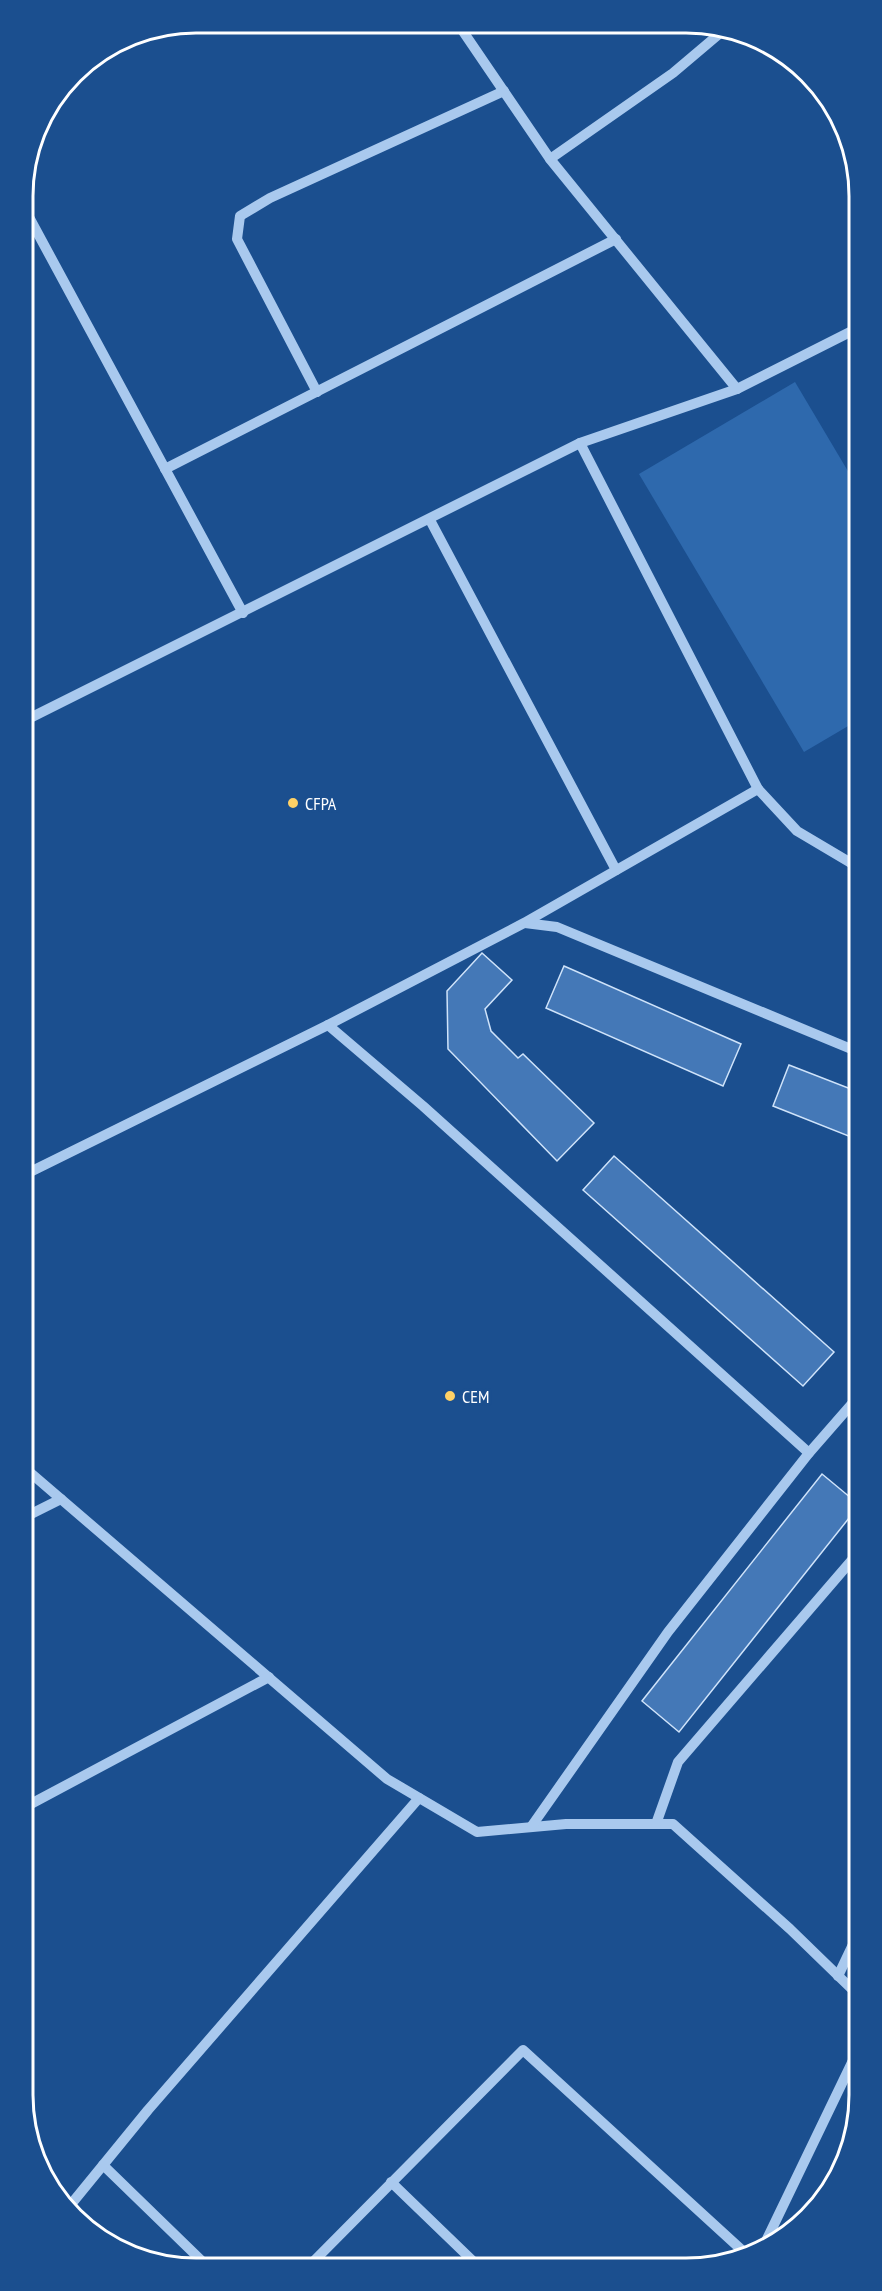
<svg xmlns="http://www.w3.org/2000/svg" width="882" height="2291" viewBox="0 0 882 2291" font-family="'PT Sans Narrow',sans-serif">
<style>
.green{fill:#2e69ad}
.building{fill:#4478b7;stroke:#cfe3fa;stroke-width:1.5}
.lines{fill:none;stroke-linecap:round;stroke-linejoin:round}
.minor{stroke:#a9c9ee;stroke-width:10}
.poi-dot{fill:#ffd166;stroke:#1b4f8f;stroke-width:2}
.labels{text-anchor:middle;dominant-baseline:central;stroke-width:6;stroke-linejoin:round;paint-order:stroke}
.poi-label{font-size:18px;fill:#fff;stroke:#1b4f8f;text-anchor:start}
.rim{fill:none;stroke:#fff;stroke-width:3}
</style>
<rect width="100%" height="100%" fill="#1b4f8f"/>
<polygon class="green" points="795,382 855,483 855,722 804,752 639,474"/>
<g class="building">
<polygon points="482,953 512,980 485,1009 491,1031 518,1058 523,1054 594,1123 557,1161 448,1049 447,991"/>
<polygon points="564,966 741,1044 723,1086 546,1008"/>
<polygon points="789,1065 856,1091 856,1139 773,1106"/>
<polygon points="614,1156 834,1352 803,1386 583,1190"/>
<polygon points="822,1474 857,1503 857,1508 679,1732 642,1701"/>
</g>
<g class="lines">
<g class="minor">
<polyline points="458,24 550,159 737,389"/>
<polyline points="550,159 673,73 725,29"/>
<polyline points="23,206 243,613"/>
<polyline points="317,392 237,239 240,216 270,198 504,91"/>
<polyline points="580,443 758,789 797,831 856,866"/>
<polyline points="165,469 616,239"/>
<polyline points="430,520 616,870"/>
<polyline points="24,721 580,443 737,389 854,330"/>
<polyline points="525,923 557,927 856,1051"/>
<polyline points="328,1025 423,1106 809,1453"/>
<polyline points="26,1174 328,1025 524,923 758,789"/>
<polyline points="26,1469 387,1779 477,1832 566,1824 673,1824 790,1929 859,1996"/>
<polyline points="27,1516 61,1499"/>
<polyline points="27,1806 269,1677"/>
<polyline points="656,1824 678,1762 858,1553"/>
<polyline points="531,1827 668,1632 809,1453 857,1398"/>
<polyline points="838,1976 859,1932"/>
<polyline points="103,2165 206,2265"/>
<polyline points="391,2182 476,2264"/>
<polyline points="68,2208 148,2110 419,1798"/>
<polyline points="766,2241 859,2048"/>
<polyline points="310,2265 523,2050 745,2253"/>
</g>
</g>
<g class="poi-dot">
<circle cx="293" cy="803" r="6"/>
<circle cx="450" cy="1396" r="6"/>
</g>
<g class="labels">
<g class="poi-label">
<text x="305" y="803">CFPA</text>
<text x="462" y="1396">CEM</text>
</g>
</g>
<path d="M0 0H882V2291H0ZM196 33H686A163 163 0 0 1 849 196V2095A163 163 0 0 1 686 2258H196A163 163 0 0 1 33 2095V196A163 163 0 0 1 196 33Z" fill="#1b4f8f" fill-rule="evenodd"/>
<path class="rim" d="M196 33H686A163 163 0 0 1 849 196V2095A163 163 0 0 1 686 2258H196A163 163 0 0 1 33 2095V196A163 163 0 0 1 196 33Z"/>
</svg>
